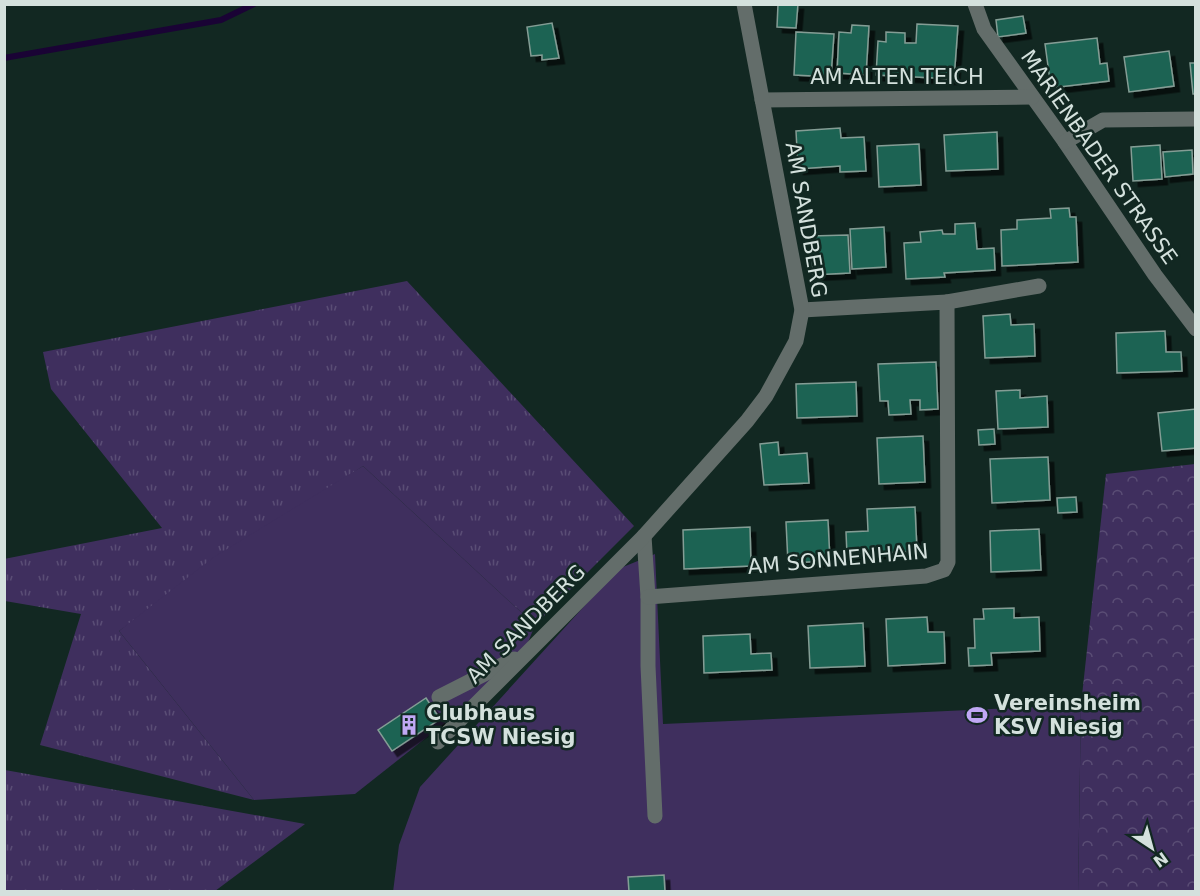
<svg xmlns="http://www.w3.org/2000/svg" width="1200" height="896" viewBox="0 0 1200 896" font-family="'DejaVu Sans',sans-serif">
<style>
.grass{fill:url(#grass-tufts)}
.forest{fill:url(#forest-crowns)}
.park{fill:#3f2f5e}
.lines{fill:none;stroke-linecap:round;stroke-linejoin:round}
.stream{stroke:#1a0335;stroke-width:6}
.building{fill:#1e6353;stroke:#849d95;stroke-width:1.5;filter:url(#shadow)}
.minor{stroke:#636d6a;stroke-width:15}
.labels{text-anchor:middle;dominant-baseline:central;stroke-width:5;stroke-linejoin:round;paint-order:stroke}
.street-label{font-size:21px;fill:#d4e1dd;stroke:#122822}
.poi-label{font-size:21px;font-weight:bold;fill:#d4e1dd;stroke:#122822;text-anchor:start}
</style>
<defs>
<pattern id="grass-tufts" width="24" height="20" patternUnits="userSpaceOnUse" patternTransform="scale(1.5)"><rect width="24" height="20" fill="#3f2f5e"/><path d="M3 7l-1-3M5 7V3M7 7l1-3M15 17l-1-3M17 17v-4M19 17l1-3" fill="none" stroke="#5a4d75"/></pattern>
<pattern id="forest-crowns" width="20" height="18" patternUnits="userSpaceOnUse" patternTransform="scale(1.5)"><rect width="20" height="18" fill="#3f2f5e"/><path d="M2 6a3 3 0 1 1 6 0M12 15a3 3 0 1 1 6 0" fill="none" stroke="#5a4d75"/></pattern>
<filter id="shadow"><feDropShadow dx="5.5" dy="5.5" stdDeviation="0" flood-color="#0009"/></filter>
</defs>
<rect width="100%" height="100%" fill="#122822"/>
<g class="grass">
<polygon points="407,281 634,526 535,625 363,466 119,631 254,800 40,745 81,614 5,601 4,559 162,528 51,389 43,352"/>
<polygon points="4,770 5,770 305,824 215,891 5,891"/>
</g>
<polygon class="forest" points="1195,464 1195,891 1078,892 1081,705 1106,474"/>
<g class="park">
<polygon points="363,466 535,625 523,655 455,715 355,794 254,800 119,631 214,557"/>
<polygon points="655,554 663,724 1081,705 1078,891 393,892 399,845 420,787 618,569"/>
</g>
<g class="lines">
<polyline class="stream" points="4,58 221,20 254,4"/>
</g>
<g class="building">
<polygon points="778,4 798,4 796,28 777,27"/>
<polygon points="1023,16 1026,33 998,37 996,20"/>
<polygon points="552,23 559,58 542,60 542,55 531,56 527,27"/>
<polygon points="917,24 958,26 954,79 876,75 878,41 886,42 886,32 905,33 905,43 916,43"/>
<polygon points="852,25 869,26 866,75 837,73 839,32 851,33"/>
<polygon points="796,32 834,34 831,77 794,75"/>
<polygon points="1097,38 1100,64 1107,63 1109,81 1051,88 1045,44"/>
<polygon points="1169,51 1174,86 1129,92 1124,57"/>
<polygon points="1190,63 1196,63 1196,94 1193,94"/>
<polygon points="840,128 841,138 864,137 866,171 840,172 840,166 798,169 796,131"/>
<polygon points="997,132 998,169 946,171 944,135"/>
<polygon points="919,144 921,185 879,187 877,146"/>
<polygon points="1160,145 1162,179 1133,181 1131,147"/>
<polygon points="1192,150 1193,174 1165,177 1163,152"/>
<polygon points="1069,208 1070,217 1076,217 1078,262 1002,266 1001,230 1017,229 1017,220 1051,218 1050,209"/>
<polygon points="975,223 977,249 994,248 995,270 944,273 945,277 906,279 904,243 921,242 920,232 942,230 943,234 955,234 955,224"/>
<polygon points="884,227 886,267 852,269 850,229"/>
<polygon points="848,235 850,273 813,275 811,236"/>
<polygon points="1010,314 1011,325 1034,324 1035,356 985,358 983,316"/>
<polygon points="1165,331 1166,352 1181,352 1182,371 1117,373 1116,333"/>
<polygon points="936,362 938,409 920,410 920,400 910,400 911,414 889,415 888,401 880,401 878,364"/>
<polygon points="856,382 857,416 797,418 796,384"/>
<polygon points="1020,390 1020,398 1047,396 1048,427 998,429 996,391"/>
<polygon points="1196,409 1196,448 1162,451 1158,413"/>
<polygon points="994,429 995,444 979,445 978,430"/>
<polygon points="923,436 925,482 879,484 877,438"/>
<polygon points="778,442 779,455 807,453 809,483 764,485 760,444"/>
<polygon points="1048,457 1050,500 992,503 990,459"/>
<polygon points="1076,497 1077,512 1058,513 1057,498"/>
<polygon points="915,507 917,551 847,555 846,532 868,531 867,509"/>
<polygon points="828,520 830,561 788,563 786,522"/>
<polygon points="750,527 751,566 684,569 683,530"/>
<polygon points="1039,529 1041,570 991,572 990,531"/>
<polygon points="1014,608 1014,618 1039,617 1040,651 991,653 992,665 969,666 968,648 975,648 974,619 984,619 983,609"/>
<polygon points="927,617 928,632 944,632 945,663 888,666 886,619"/>
<polygon points="863,623 865,666 810,668 808,626"/>
<polygon points="750,634 751,654 771,653 772,670 704,673 703,636"/>
<polygon points="426,698 440,719 392,751 378,730"/>
<polygon points="664,875 665,892 629,892 628,877"/>
</g>
<g class="lines">
<g class="minor">
<polyline points="975,4 984,29 1065,142 1155,275 1196,329"/>
<polyline points="762,100 1032,97"/>
<polyline points="1065,142 1103,120 1196,119"/>
<polyline points="947,302 1039,286"/>
<polyline points="644,536 648,597 648,666 655,816"/>
<polyline points="648,597 926,576 944,570 948,562 947,302 802,310"/>
<polyline points="439,697 514,659"/>
<polyline points="438,742 644,536 747,421 766,396 796,341 802,310 744,4"/>
</g>
</g>
<defs>
<g id="stadium-bare" transform="scale(1.62)"><path d="M0-5a6.5 5 0 1 0 0 10a6.5 5 0 1 0 0-10ZM-3.5-1.8h7v3.6h-7Z" fill="#c0a8f4" stroke="#122822" stroke-width="2.5" paint-order="stroke"/></g>
<g id="building-bare" transform="scale(1.62)"><path d="M-4-6H4V6H1V3H-1V6H-4ZM-2.5-4.3h1.7v1.8h-1.7ZM.8-4.3h1.7v1.8H.8ZM-2.5-1h1.7V.8h-1.7ZM.8-1h1.7V.8H.8Z" fill="#c0a8f4" stroke="#122822" stroke-width="2.5" paint-order="stroke"/></g>
</defs>
<g fill-rule="evenodd">
<use href="#stadium-bare" x="977" y="715"/>
<use href="#building-bare" x="409" y="725"/>
</g>
<g class="labels">
<g class="street-label">
<text x="897" y="77">AM ALTEN TEICH</text>
<text transform="translate(1099 157) rotate(55)">MARIENBADER STRASSE</text>
<text transform="translate(806 220) rotate(80)">AM SANDBERG</text>
<text transform="translate(838 559) rotate(-5)">AM SONNENHAIN</text>
<text transform="translate(526 624) rotate(-45)">AM SANDBERG</text>
</g>
<g class="poi-label">
<text x="994" y="703">Vereinsheim<tspan x="994" dy="24">KSV Niesig</tspan></text>
<text x="426" y="713">Clubhaus<tspan x="426" dy="24">TCSW Niesig</tspan></text>
</g>
</g>
<rect width="1200" height="896" fill="none" stroke="#d4e1dd" stroke-width="12"/>
<g transform="translate(1152 848) rotate(144)" stroke="#122822" stroke-width="4.5" paint-order="stroke">
<path d="M0-4.5L10 22L0 15L-10 22Z" fill="#d4e1dd"/>
<text y="-9" font-size="16" font-weight="bold" text-anchor="middle" fill="#d4e1dd">N</text>
</g>
</svg>
